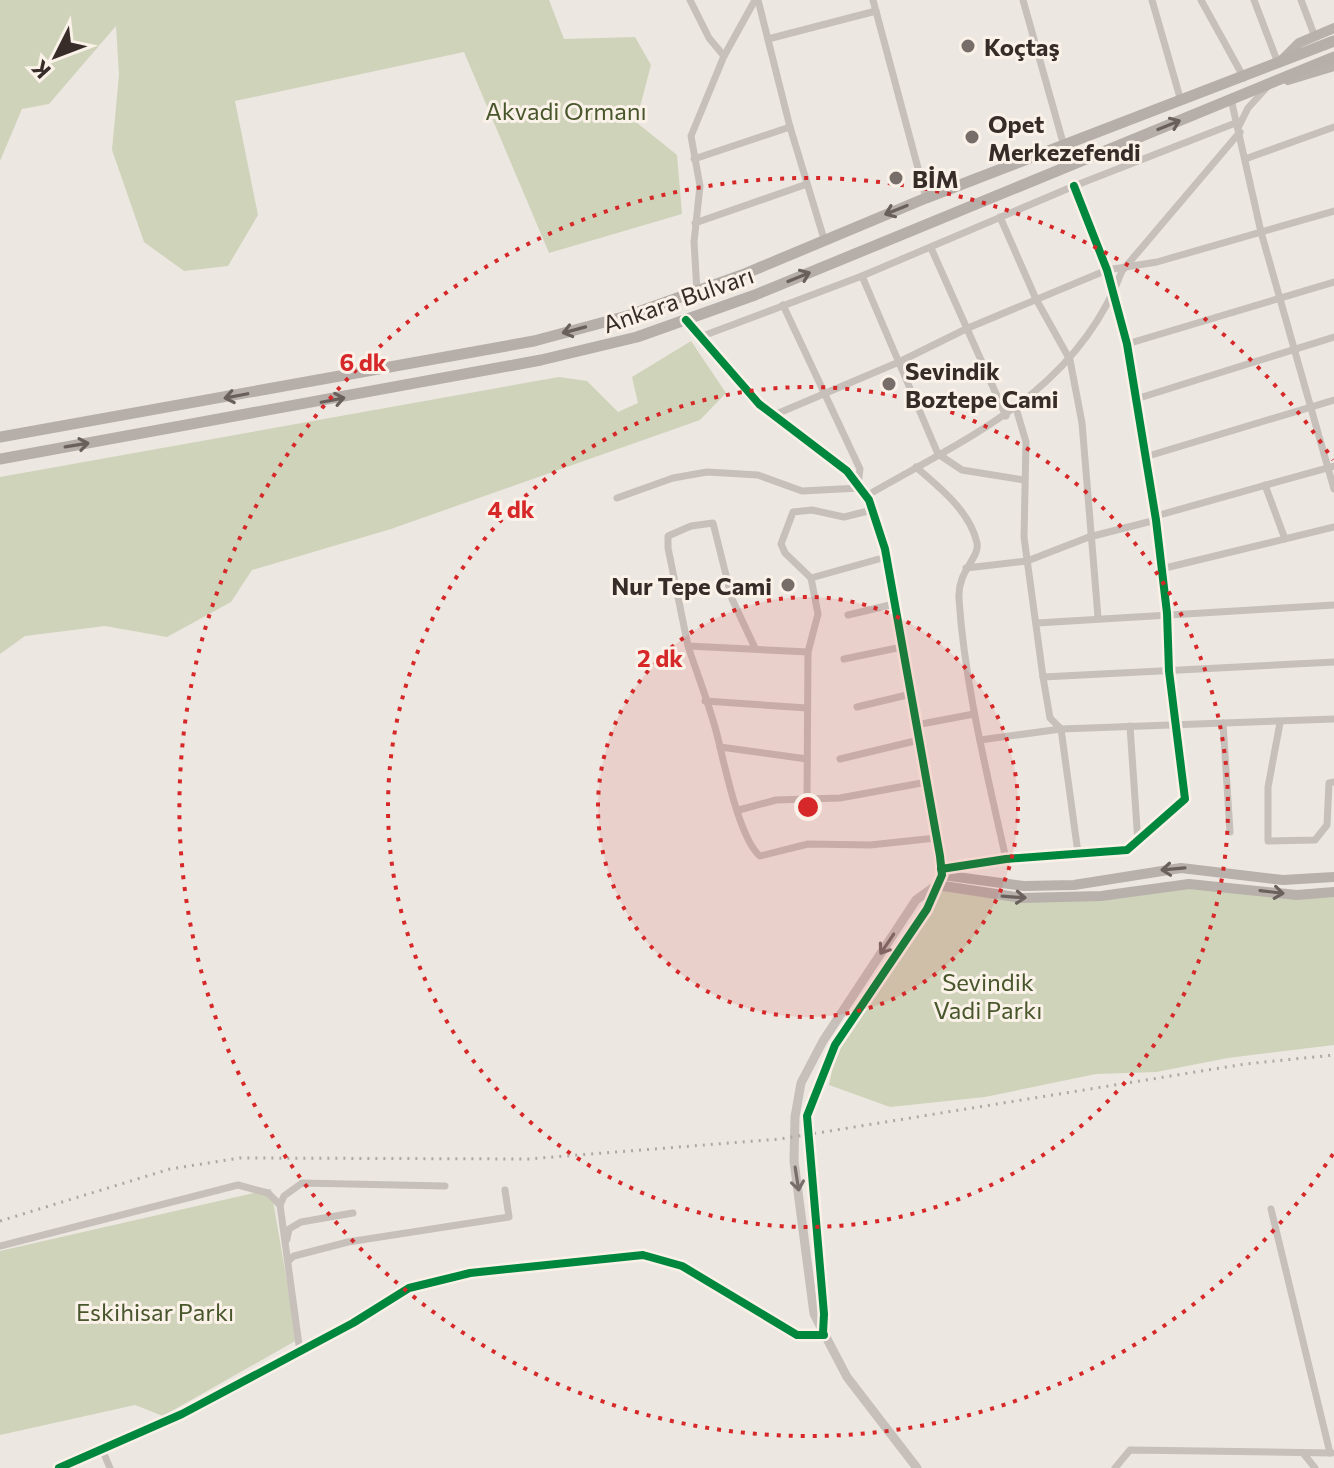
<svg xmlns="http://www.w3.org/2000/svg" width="1334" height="1468" viewBox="0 0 1334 1468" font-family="Commissioner,sans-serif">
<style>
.green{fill:#cfd3ba}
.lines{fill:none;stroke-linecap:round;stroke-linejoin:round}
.minor{stroke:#c6bfba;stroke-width:7}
.tertiary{stroke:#c6bfba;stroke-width:9}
.secondary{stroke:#b7b0ab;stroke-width:10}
.primary{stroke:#b5aea9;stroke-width:11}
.rail{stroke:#aea8a4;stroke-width:3;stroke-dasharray:2 6;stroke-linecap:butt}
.cycleway-casing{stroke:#faf1e8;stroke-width:13}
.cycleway{stroke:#00873e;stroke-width:8}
.oneway{stroke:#69605c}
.oneway2{stroke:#6a615c}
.oneway3{stroke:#776e6a}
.ring{fill:none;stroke:#d62828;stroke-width:4;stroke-dasharray:4 8}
.poi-dot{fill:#776d69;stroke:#faf1e8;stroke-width:3}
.labels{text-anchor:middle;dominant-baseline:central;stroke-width:6;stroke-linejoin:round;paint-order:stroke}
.poi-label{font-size:24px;font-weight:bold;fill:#372c28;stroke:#faf1e8;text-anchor:start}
.park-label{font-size:24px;fill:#47562b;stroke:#faf1e8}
.street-label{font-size:24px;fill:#372c28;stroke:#faf1e8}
.centre{fill:#d62828;stroke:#faf1e8;stroke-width:4}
.ring-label{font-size:24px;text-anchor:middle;font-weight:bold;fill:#d62828;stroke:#faf1e8;stroke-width:6;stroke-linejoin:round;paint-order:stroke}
</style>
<rect width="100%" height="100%" fill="#ede7e1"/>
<g class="green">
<polygon points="0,0 549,0 564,39 635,37 651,65 636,122 677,155 682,214 549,253 464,52 235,101 258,215 228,266 184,271 144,242 112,150 119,75 116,26 49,104 22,109 0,161"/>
<polygon points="691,341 726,393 700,420 391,529 252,570 231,602 167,637 105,626 25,636 0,654 0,477 559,377 587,381 618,412 638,403 632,377"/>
<polygon points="937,885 1022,898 1154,888 1334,893 1334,1045 1228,1058 1156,1072 1096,1074 985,1097 890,1107 829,1085 838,1041 927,909"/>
<polygon points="271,1189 297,1340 163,1416 135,1405 0,1435 0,1251"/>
</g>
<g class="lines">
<g class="minor">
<polyline points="690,0 709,38 724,56"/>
<polyline points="758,0 790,127 824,239"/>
<polyline points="873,0 926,198"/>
<polyline points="1023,0 1064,146"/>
<polyline points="1152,0 1181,101"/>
<polyline points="1201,0 1244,78"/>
<polyline points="1254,0 1278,63"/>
<polyline points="1301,0 1315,37"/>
<polyline points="768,39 876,11"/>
<polyline points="1231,99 1261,232 1334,489"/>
<polyline points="1239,126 1248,108 1268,86"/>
<polyline points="694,159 790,127"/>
<polyline points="1245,159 1334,127"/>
<polyline points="1000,217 1036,299 1070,360 1082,423 1098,617"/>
<polyline points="695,223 807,184"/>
<polyline points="931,248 1006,416"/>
<polyline points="862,276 938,454 962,470 1024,480"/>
<polyline points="697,291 694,242 700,186 691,136 724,56 755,0"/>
<polyline points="783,305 860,469 858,485"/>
<polyline points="700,337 862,276 1074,186 1238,122"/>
<polyline points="1127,344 1334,282"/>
<polyline points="1136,399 1334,337"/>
<polyline points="1016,408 1026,442 1024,537 1043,677 1050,718 1061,729 1078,853"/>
<polyline points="774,415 899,362 968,328 1107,270 1157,262 1334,211"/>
<polyline points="1145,457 1334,400"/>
<path d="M916 467C939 487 970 511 977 543 980 558 957 571 959 599 965 687 987 773 1006 859"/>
<polyline points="1265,485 1285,539"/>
<path d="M866 496C970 436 1076 392 1122 271L1240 132"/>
<polyline points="617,498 673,478 707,472 758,475 802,491 860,488"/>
<polyline points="1156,516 1334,466"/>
<polyline points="966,568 1027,561 1089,537 1156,520"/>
<polyline points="1161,569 1334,527"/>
<polyline points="811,578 886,557"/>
<polyline points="848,615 894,604"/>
<polyline points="1037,623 1334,605"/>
<path d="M688 646C699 680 713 713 720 747 726 772 741 841 760 856L808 844 870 845 936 838"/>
<polyline points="755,648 732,599 713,523 691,526 668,536 668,548 688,646 808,652"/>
<polyline points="844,659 902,647"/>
<polyline points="1043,677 1334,662"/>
<polyline points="705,701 807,708"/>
<polyline points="857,707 911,694"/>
<polyline points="1223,723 1230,832"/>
<polyline points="1280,723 1268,787 1268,841 1315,840 1327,825 1329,783 1334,782"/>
<polyline points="916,725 974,714"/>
<polyline points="1130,726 1138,843"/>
<polyline points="980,740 1061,729 1334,719"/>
<polyline points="720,747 807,759"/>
<polyline points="840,759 919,740"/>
<polyline points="807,798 808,652 818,614 811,578 785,553 781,544 793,512 812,510 844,517 872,510"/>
<polyline points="739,810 776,800 840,798 927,782"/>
<polyline points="941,869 1006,859 1127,850 1185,799 1169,671 1167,613 1156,520 1127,344 1107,270 1074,186"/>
<polyline points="1271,1209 1330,1453"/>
<polyline points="287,1239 289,1229 301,1222 353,1213"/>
<polyline points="0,1246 238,1185 268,1193 280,1205"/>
<polyline points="288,1261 294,1256 348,1242 509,1217 505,1190"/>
<polyline points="300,1352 280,1205 284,1196 302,1183 445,1186"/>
<polyline points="102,1449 110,1468"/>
<polyline points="1303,1453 1315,1468"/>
<polyline points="1115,1468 1130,1450 1332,1453"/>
</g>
<g class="tertiary">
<polyline points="686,320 759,404 847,471 869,500 885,549 940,856 942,875 927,909 835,1045 807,1116 824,1314 823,1333"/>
<polyline points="59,1468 182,1414 353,1323 409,1288 470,1273 643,1255 682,1266 797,1335 824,1335"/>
<polyline points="917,1468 847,1377 814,1314 794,1161 795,1117 801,1083 823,1041 916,900 934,887"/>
</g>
<g class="secondary">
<polyline points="1282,60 1299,43 1334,28"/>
<polyline points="1288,80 1334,66"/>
<polyline points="942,875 1024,886 1074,885 1181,868 1283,880 1334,877"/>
<polyline points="937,885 1022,898 1101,896 1189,884 1297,895 1334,892"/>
</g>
<g class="primary">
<polyline points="0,437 534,341 627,316 742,275 926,198 1334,41"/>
<polyline points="0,459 541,360 637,337 755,295 1334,57"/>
</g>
<polyline class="rail" points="0,1221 170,1169 240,1158 528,1159 780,1139 1245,1064 1334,1055"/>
<g class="cycleway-casing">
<g id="cycleway">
<polyline points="686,320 759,404 847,471 869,500 885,549 940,856 942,875 927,909 835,1045 807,1116 824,1314 823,1333"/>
<polyline points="941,869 1006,859 1127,850 1185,799 1169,671 1167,613 1156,520 1127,344 1107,270 1074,186"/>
<polyline points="59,1468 182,1414 353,1323 409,1288 470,1273 643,1255 682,1266 797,1335 824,1335"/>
</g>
</g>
<use href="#cycleway" class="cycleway"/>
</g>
<defs><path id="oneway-shaft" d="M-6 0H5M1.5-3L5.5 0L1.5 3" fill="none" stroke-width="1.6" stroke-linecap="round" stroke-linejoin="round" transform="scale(2)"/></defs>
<g class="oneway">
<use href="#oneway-shaft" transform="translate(1169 125) rotate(-22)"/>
<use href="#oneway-shaft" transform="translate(896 210) rotate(158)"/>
<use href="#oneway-shaft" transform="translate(799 277) rotate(-22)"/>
<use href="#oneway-shaft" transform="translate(574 330) rotate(165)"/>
<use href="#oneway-shaft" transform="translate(236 396) rotate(169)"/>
<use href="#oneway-shaft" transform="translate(333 400) rotate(-11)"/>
<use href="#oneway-shaft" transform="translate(77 445) rotate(-9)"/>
</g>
<g class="oneway2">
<use href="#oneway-shaft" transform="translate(1173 869) rotate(175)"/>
<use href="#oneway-shaft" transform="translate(1272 892) rotate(7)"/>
<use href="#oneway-shaft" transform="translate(1014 897) rotate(4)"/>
</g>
<g class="oneway3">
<use href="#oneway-shaft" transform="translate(887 944) rotate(124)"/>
<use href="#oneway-shaft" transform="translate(797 1179) rotate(81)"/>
</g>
<circle cx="808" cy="807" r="210" fill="#d62828" fill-opacity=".12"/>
<g class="ring">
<circle cx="808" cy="807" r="210"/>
<circle cx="808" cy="807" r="420"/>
<path d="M1333 1154A629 629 0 1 1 1333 460"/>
</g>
<g class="poi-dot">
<circle cx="968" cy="46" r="8"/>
<circle cx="972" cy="137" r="8"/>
<circle cx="896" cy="178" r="8"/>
<circle cx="889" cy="384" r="8"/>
<circle cx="788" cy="585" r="8"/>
</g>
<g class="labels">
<g class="poi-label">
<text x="984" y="46">Koçtaş</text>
<text x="988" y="123">Opet<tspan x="988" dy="28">Merkezefendi</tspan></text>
<text x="912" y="178">BİM</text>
<text x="905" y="370">Sevindik<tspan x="905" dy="28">Boztepe Cami</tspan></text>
<text x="772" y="585" text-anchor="end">Nur Tepe Cami</text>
</g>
<g class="park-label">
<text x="566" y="110">Akvadi Ormanı</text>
<text x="988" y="981">Sevindik<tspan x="988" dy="28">Vadi Parkı</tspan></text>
<text x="155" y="1311">Eskihisar Parkı</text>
</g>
<g class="street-label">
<text transform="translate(678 299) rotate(-19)">Ankara Bulvarı</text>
</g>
</g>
<circle cx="808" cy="807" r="12" class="centre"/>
<g class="ring-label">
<text x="363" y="371">6 dk</text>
<text x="511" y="518">4 dk</text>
<text x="660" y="667">2 dk</text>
</g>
<g transform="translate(56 56) rotate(228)" stroke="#faf1e8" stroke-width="6" paint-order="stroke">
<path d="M0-6L14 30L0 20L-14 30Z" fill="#372c28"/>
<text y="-12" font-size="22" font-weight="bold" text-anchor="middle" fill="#372c28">K</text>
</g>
</svg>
